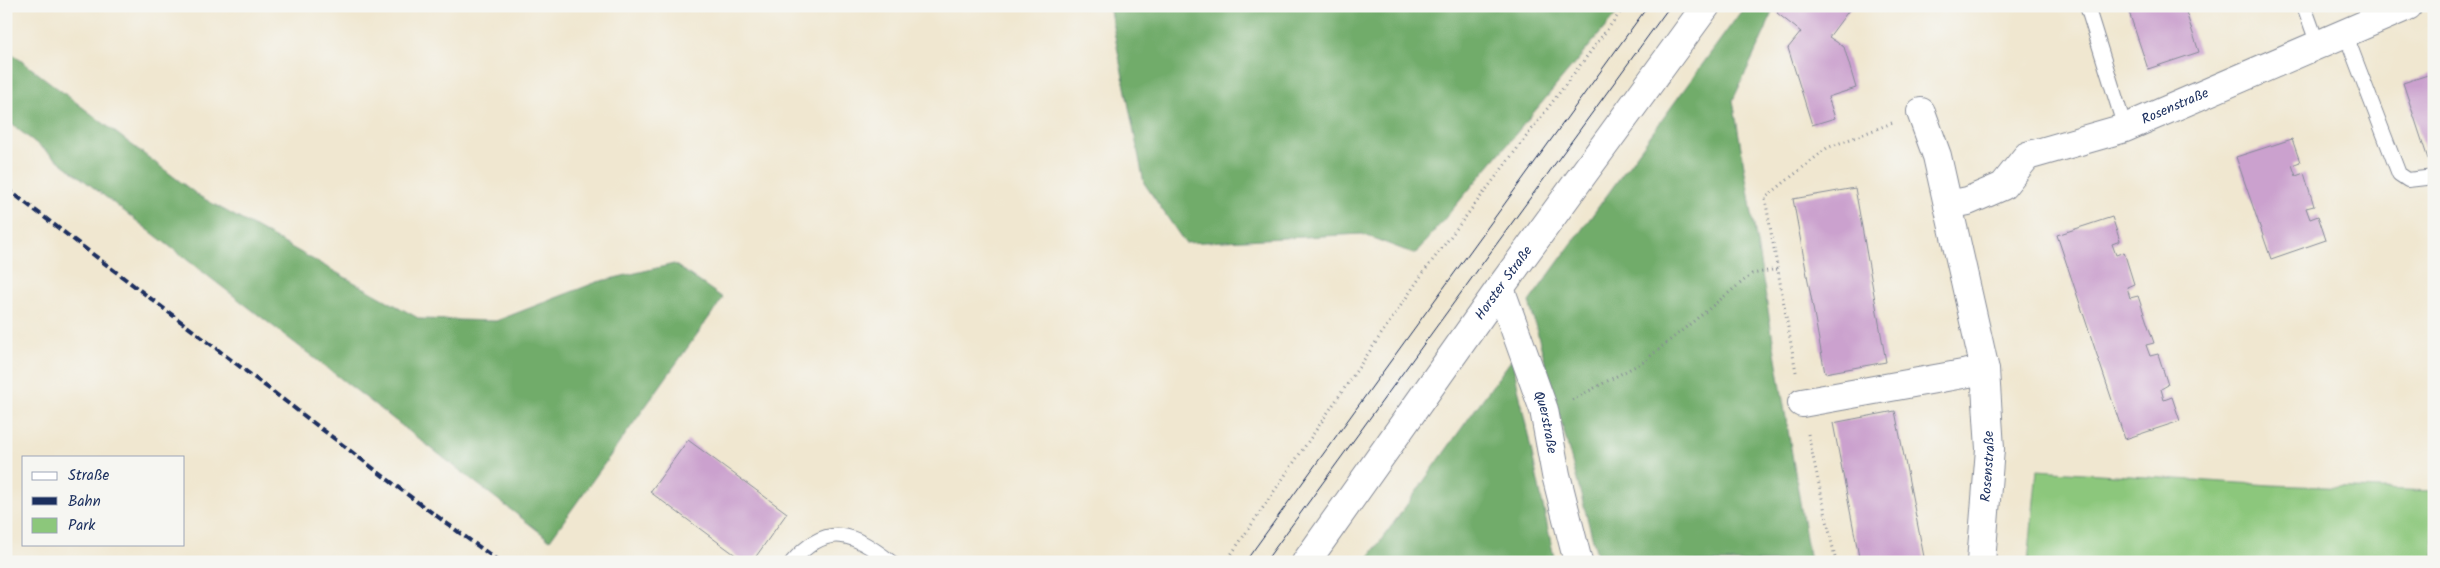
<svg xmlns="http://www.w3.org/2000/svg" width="2440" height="568" viewBox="0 0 2440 568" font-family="Kalam,sans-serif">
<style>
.green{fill:#8cc77b;stroke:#547b6c}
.forest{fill:#71ac6b;stroke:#466e64}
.building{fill:#cba1ce}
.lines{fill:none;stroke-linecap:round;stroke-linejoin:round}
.service-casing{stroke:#868b97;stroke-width:16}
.minor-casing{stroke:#868b97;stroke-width:30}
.secondary-casing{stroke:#868b97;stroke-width:30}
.path{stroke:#868b97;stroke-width:3;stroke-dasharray:1 4;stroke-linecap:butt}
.service{stroke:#fff;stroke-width:14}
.minor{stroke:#fff;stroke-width:28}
.secondary{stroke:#fff;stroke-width:28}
.tram{stroke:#1b2f5e;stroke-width:1}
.rail{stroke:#1b2f5e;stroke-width:4;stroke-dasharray:8 4;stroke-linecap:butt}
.labels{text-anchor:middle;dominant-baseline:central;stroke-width:4;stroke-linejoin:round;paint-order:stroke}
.street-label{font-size:14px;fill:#1b2f5e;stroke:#f6f6f2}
</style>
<rect width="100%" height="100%" fill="#f6f6f2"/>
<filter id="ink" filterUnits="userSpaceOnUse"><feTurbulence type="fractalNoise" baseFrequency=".02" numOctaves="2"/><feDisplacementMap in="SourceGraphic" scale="10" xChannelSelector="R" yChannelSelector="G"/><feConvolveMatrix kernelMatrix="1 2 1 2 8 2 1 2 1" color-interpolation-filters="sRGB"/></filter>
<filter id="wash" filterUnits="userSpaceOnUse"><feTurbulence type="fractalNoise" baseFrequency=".0096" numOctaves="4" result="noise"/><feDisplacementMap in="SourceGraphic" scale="20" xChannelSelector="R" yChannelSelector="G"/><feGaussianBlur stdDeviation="1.12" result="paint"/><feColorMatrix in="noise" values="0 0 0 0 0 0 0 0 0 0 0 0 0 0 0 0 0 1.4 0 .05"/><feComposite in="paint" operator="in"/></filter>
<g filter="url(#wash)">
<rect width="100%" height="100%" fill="#f0e7d0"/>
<polygon class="green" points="2037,470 2271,485 2434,491 2434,562 2028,562"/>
<g class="forest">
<polygon points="1109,6 1623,6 1415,254 1362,234 1185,243 1144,183"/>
<polygon points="1745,6 1769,6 1773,9 1766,29 1733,100 1810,562 1599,562 1529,302"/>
<polygon points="6,49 199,196 420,319 496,321 597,282 674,264 723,298 550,540 6,120"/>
<path d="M1512 359 1555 562H1365C1415 495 1462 426 1512 359Z"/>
</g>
<g id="blocks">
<g class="building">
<polygon points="1782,6 1852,6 1829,37 1844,47 1856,88 1828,97 1835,118 1812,125 1788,48 1801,32 1777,13"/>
<polygon points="2127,6 2184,6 2199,52 2148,69"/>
<polygon points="2434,73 2434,157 2428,159 2403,83"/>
<polygon points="2292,139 2300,162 2292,165 2296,176 2304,173 2314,206 2306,208 2310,219 2318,216 2326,240 2271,259 2236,157"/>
<polygon points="1855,188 1886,362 1825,373 1793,199"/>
<polygon points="2112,217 2120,241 2112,244 2116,255 2124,252 2134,284 2127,287 2130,298 2138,296 2154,343 2146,345 2150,356 2158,354 2168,385 2161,389 2164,400 2172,397 2180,421 2125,439 2057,235"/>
<polygon points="1895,411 1925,562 1860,562 1833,423"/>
<polygon points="688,440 787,513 752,562 745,562 650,492"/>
<polygon points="868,554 879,562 863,562"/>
</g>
</g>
</g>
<g filter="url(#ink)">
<use href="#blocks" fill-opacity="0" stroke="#868b97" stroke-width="1"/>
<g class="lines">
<g class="service-casing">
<g id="service">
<polyline points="2087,6 2125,128"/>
<polyline points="2304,6 2318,45"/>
<polyline points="2345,33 2399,174 2408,180 2434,177"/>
<path d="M792 562C828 521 853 533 891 562"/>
</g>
</g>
<g class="minor-casing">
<g id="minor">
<polyline points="1921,112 1937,156 1948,205"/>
<path id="s1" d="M1500 288 1544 410 1556 475 1578 562"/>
<polyline points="1802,403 1985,370"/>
<path id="s2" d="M1981 562 1990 449 1985 370 1948 205 1968 201 2003 186 2027 156 2125 128 2408 6"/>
</g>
</g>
<g class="secondary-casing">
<g id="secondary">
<path id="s3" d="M1306 562 1500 288 1706 6"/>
</g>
</g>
<g class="path">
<polyline points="1796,372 1765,198 1827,148 1892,123"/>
<polyline points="1572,400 1643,362 1752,274 1778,269"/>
<polyline points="1808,434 1836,562"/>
<polyline points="1226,562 1423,273 1625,6"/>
</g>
<use href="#service" class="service"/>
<use href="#minor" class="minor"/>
<use href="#secondary" class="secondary"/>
<g class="tram">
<polyline points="1245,562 1648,6"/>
<polyline points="1265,562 1670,6"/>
</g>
<polyline class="rail" points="6,188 416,501 500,562"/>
</g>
</g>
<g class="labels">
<g class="street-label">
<text stroke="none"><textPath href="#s2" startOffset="615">Rosenstraße</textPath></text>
<text stroke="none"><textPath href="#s3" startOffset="342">Horster Straße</textPath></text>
<text stroke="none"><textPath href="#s1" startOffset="142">Querstraße</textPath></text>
<text stroke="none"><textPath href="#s2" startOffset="96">Rosenstraße</textPath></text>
</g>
</g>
<rect width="2440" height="568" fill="none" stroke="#f6f6f2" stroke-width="25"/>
<rect x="22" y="456" width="162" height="90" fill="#f6f6f2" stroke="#9ea6b7"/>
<rect x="32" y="472" width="25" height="8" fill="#ffffff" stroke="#9ea6b7"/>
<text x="68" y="480" font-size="15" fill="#1b2f5e">Straße</text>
<rect x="32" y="497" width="25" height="8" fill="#1b2f5e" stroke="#9ea6b7"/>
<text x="68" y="506" font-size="15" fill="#1b2f5e">Bahn</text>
<rect x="32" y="518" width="25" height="15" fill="#8cc77b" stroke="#9ea6b7"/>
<text x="68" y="530" font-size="15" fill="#1b2f5e">Park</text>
</svg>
